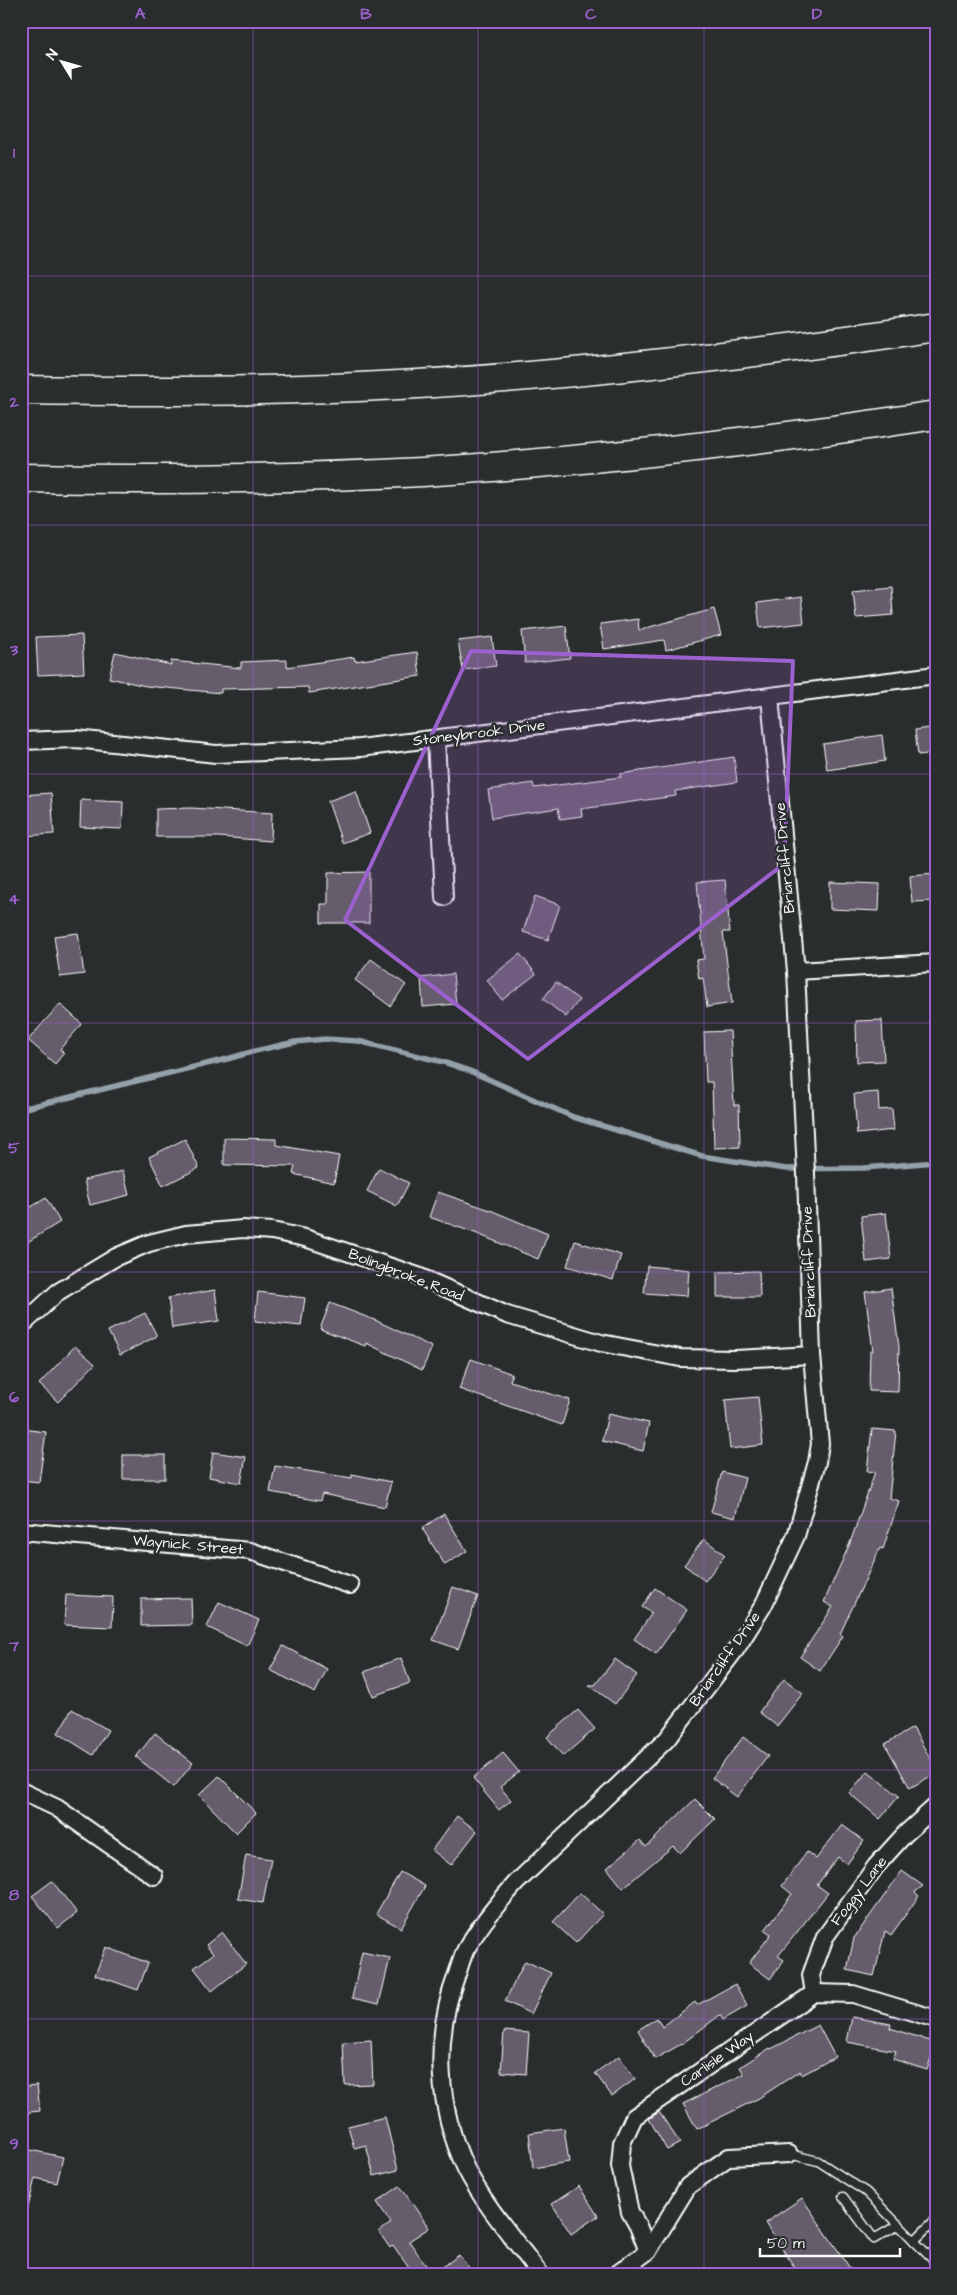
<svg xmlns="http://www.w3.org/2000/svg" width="957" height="2295" viewBox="0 0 957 2295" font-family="'Architects Daughter',sans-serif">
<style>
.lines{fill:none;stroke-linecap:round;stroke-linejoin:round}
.stream{stroke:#94a1a9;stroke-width:5.5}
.building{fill:#655c6c;stroke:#fff}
.service-casing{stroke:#fff;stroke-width:11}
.minor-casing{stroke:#fff;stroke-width:20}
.motorway-casing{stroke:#fff;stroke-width:31}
.service{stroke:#2a2d2e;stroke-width:8}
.minor{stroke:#2a2d2e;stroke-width:16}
.motorway{stroke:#2a2d2e;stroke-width:28}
.marked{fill:#9c61cf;fill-opacity:0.2;stroke:#9c61cf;stroke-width:4;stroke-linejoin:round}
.grid{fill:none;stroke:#9c61cf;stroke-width:1;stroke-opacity:0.55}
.labels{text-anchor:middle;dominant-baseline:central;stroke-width:5;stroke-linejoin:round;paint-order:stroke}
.street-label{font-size:15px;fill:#fff;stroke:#2a2d2e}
.neatline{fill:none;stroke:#9c61cf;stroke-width:2}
.grid-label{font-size:16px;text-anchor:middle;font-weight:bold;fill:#9c61cf}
</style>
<rect width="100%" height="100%" fill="#2a2d2e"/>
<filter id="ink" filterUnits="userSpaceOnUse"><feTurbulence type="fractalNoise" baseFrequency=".02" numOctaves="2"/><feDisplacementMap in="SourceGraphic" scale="10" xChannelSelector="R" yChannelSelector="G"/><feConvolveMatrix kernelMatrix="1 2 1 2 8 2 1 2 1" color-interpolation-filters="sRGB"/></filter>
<g filter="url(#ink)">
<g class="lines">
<polyline class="stream" points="21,1109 227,1059 255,1051 295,1042 325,1039 358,1041 443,1062 470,1071 573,1117 702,1156 786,1169 864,1168 936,1162"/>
</g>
<g class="building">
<polygon points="891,586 893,615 856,618 853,590"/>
<polygon points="801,597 804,623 760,628 757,603"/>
<polygon points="714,609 721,635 666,650 664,640 604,649 600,624 638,619 639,630"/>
<polygon points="566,626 570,658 525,663 522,631"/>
<polygon points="82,635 84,673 38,675 36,637"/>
<polygon points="492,637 496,666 463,670 458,641"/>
<polygon points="115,652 171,665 171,661 241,668 241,662 287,660 287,667 354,657 355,661 417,652 420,676 309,693 308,687 221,689 221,693 146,686 109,678"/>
<polygon points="936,727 936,753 918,755 915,730"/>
<polygon points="882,735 885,761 827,770 823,744"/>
<polygon points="734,757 737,782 675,791 676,796 581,809 582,816 560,819 558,808 492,818 488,790 533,783 534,788 621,777 620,774"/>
<polygon points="356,791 370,833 342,843 328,801"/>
<polygon points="51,793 54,834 21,836 21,795"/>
<polygon points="81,800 123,802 122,829 80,827"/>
<polygon points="191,808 272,813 271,841 218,837 156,837 156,809"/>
<polygon points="369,872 369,923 321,923 321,904 328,904 328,873"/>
<polygon points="936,874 936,901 912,902 910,876"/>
<polygon points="725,880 730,932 723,932 732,1003 707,1007 703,978 699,979 696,960 704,959 697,882"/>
<polygon points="830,882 880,884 879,911 830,909"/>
<polygon points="535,896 560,905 548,940 523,932"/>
<polygon points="78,933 84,974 60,977 54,936"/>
<polygon points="520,954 536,974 502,1000 487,980"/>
<polygon points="371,959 406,985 390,1006 355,980"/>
<polygon points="453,974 456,1004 423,1007 421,978"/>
<polygon points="556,982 579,1000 566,1017 543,999"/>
<polygon points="60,1004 82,1024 60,1049 64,1053 55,1064 28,1040"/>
<polygon points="882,1020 884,1061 857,1062 856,1021"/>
<polygon points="730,1031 734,1105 739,1105 740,1147 714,1148 712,1082 706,1082 704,1032"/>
<polygon points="878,1092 879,1110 892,1109 894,1130 857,1134 854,1094"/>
<polygon points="224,1138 276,1139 276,1145 339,1156 334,1183 293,1174 295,1166 224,1165"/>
<polygon points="185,1139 199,1168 163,1186 149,1157"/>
<polygon points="379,1168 409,1183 397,1206 367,1191"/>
<polygon points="123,1171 129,1195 90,1205 84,1180"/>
<polygon points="438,1192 490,1210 548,1234 538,1259 475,1233 429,1217"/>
<polygon points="46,1198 60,1222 21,1246 21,1213"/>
<polygon points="886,1213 891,1259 866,1262 861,1216"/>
<polygon points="575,1241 621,1255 613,1280 567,1266"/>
<polygon points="647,1266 689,1270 687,1296 644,1293"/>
<polygon points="759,1271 760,1297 717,1297 717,1272"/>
<polygon points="891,1288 899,1347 898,1392 869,1391 870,1351 873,1351 865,1292"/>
<polygon points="215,1290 219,1321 172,1328 168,1298"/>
<polygon points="258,1292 305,1298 301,1326 255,1321"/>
<polygon points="330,1303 377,1321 432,1347 422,1370 366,1343 365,1346 320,1329"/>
<polygon points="145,1313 157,1336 120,1355 108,1331"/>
<polygon points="75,1346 95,1364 58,1402 39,1384"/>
<polygon points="471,1359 512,1374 510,1381 570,1400 562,1425 459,1389"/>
<polygon points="758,1397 763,1445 730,1449 725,1400"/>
<polygon points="608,1414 649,1423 643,1451 602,1441"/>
<polygon points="21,1429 46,1432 39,1482 21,1480"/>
<polygon points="872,1429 896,1431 889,1498 899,1501 883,1549 880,1548 840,1634 843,1636 820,1671 800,1657 833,1607 824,1602 850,1543 875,1472 867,1471"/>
<polygon points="213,1452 246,1457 241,1483 209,1477"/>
<rect x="123" y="1455" width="42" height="24"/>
<polygon points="275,1466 352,1478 352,1474 391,1482 385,1507 322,1494 320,1501 270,1492"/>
<polygon points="722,1472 745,1478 735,1518 711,1512"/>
<polygon points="444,1514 467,1551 445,1565 422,1528"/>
<polygon points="704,1539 725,1555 705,1581 684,1565"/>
<polygon points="453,1587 478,1596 458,1649 433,1640"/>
<polygon points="655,1588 687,1610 656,1654 634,1639 652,1613 642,1607"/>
<polygon points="66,1595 113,1597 112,1627 64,1625"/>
<polygon points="191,1598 192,1625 141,1626 141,1599"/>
<polygon points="219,1602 259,1620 247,1646 207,1627"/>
<polygon points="283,1646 327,1669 315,1693 270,1670"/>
<polygon points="401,1658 410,1683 373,1696 364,1672"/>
<polygon points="615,1659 637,1675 615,1704 589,1685 595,1685"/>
<polygon points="784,1679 803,1693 777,1726 759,1712"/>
<polygon points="72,1709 108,1730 93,1755 58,1733"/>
<polygon points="578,1710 595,1729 563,1756 547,1737"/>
<polygon points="913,1728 936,1769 936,1773 910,1788 885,1744"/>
<polygon points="155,1733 193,1763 174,1787 136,1757"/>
<polygon points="743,1737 768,1756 737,1797 712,1778"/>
<polygon points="503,1753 519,1772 500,1787 511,1800 499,1810 473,1778"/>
<polygon points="868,1771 899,1796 880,1819 849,1793"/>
<polygon points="219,1776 256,1813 236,1833 199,1795"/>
<polygon points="695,1799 715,1819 680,1853 673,1846 623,1888 607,1868 640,1840 646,1847"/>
<polygon points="457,1816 477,1831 451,1865 432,1850"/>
<polygon points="842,1825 864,1841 847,1864 838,1857 817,1885 828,1893 778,1956 784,1960 770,1979 749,1963 771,1934 765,1930 792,1894 782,1886 807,1852 816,1859"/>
<polygon points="246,1855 271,1859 263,1903 238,1899"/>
<polygon points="902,1871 923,1886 915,1892 919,1896 891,1935 885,1931 874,1976 847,1970 854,1938"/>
<polygon points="400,1872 425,1886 401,1928 376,1914"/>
<polygon points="52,1881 77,1913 58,1928 32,1896"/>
<polygon points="580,1893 603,1914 576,1943 553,1922"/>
<polygon points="222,1932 246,1964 212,1991 194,1968 213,1954 206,1945"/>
<polygon points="106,1947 148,1963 138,1990 95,1975"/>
<polygon points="362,1952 390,1958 379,2004 352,1998"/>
<polygon points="525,1961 551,1973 531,2014 505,2001"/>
<polygon points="735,1984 747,2006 723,2020 720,2015 683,2043 655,2059 638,2030 657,2018 662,2027 695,2002 697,2005"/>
<polygon points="852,2017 891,2024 890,2028 936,2043 927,2070 893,2059 896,2051 847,2042"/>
<polygon points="818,2025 835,2057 802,2075 800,2071 759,2098 697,2129 683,2104 744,2074 740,2067 770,2048 771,2049"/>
<polygon points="504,2031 529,2033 526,2074 501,2072"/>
<polygon points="371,2040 373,2084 345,2085 343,2042"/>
<polygon points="619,2056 635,2079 612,2096 595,2073"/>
<polygon points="37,2085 40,2111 21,2113 21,2087"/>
<polygon points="659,2112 680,2143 667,2150 649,2119"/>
<polygon points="385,2117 398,2170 374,2176 366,2145 354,2148 348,2126"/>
<polygon points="564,2128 569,2162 533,2168 529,2133"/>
<polygon points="21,2148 63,2157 57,2183 35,2178 27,2212 21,2211"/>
<polygon points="400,2186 429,2228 409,2241 432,2274 413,2274 393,2245 390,2248 379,2232 391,2223 377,2202"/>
<polygon points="579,2186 598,2216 571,2234 552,2204"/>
<polygon points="802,2198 854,2274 799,2274 765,2223"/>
<polygon points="459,2255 474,2274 433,2274"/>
</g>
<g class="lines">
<g class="service-casing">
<g id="service">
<polyline points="789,2154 818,2161 866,2192 936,2263"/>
<polyline points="843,2197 874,2239 898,2225"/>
<polyline points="914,2241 936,2219"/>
</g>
</g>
<g class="minor-casing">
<g id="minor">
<polyline points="436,739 444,897"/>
<polyline points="21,741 76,739 216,754 360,748 936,675"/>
<polyline points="796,971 936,963"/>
<polyline points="21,1326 58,1292 116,1257 149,1243 186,1234 243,1229 272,1231 305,1238 418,1276 507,1315 601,1343 680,1358 735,1359 812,1355"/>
<polyline points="21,1531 250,1551 350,1585"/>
<polyline points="21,1791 57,1808 154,1876"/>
<polyline points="814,1993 811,1975 825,1937 876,1866 905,1834 936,1806"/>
<polyline points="648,2251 638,2226 630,2212 620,2166 622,2143 634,2117 814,1993 853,1994 936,2019"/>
<path d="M540 2274C515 2240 485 2206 466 2169 437 2107 433 2038 457 1974 460 1966 462 1957 466 1949 480 1925 497 1904 516 1883L667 1739 736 1649 763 1606 796 1536 817 1462 820 1444 812 1355 806 1174 796 971 770 697"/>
<polyline points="617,2274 648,2251 688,2186 729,2157 789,2154"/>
</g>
</g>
<g class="motorway-casing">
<g id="motorway">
<path d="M21 390C153 392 286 392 418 384 592 374 764 353 936 327"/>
<path d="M21 478C155 480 289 479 422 472 595 461 765 441 936 415"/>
</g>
</g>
<use href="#service" class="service"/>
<use href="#minor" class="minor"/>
<use href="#motorway" class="motorway"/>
</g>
</g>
<path class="marked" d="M471 651 793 661 784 864 528 1059 345 920Z"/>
<path class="grid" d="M253 21V2274M478 21V2274M704 21V2274M21 276H936M21 525H936M21 774H936M21 1023H936M21 1272H936M21 1521H936M21 1770H936M21 2019H936"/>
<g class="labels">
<g class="street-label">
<text transform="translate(479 733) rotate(-7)">Stoneybrook Drive</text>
<text transform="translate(785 858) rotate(-95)">Briarcliff Drive</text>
<text transform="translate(809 1262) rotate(-92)">Briarcliff Drive</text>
<text transform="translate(406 1275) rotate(21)">Bolingbroke Road</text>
<text transform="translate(188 1545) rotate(5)">Waynick Street</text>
<text transform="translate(725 1659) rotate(-55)">Briarcliff Drive</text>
<text transform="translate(859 1891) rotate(-53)">Foggy Lane</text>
<text transform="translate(717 2059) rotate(-35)">Carlisle Way</text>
</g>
</g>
<rect width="957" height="2295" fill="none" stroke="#2a2d2e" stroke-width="55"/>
<g transform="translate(62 62) rotate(307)" stroke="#2a2d2e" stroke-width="4" paint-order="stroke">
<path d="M0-4L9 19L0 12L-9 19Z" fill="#ffffff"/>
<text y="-8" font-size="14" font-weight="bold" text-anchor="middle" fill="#ffffff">N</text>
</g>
<path d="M760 2248v8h140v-8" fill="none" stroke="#ffffff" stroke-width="2.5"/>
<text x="767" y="2248" font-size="15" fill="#ffffff" stroke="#2a2d2e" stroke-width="4" paint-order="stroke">50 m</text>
<rect x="28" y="28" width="902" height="2240" class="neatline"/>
<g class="grid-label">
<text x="140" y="19">A</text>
<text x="366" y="19">B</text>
<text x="591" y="19">C</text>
<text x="817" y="19">D</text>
<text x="14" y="158">1</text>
<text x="14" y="407">2</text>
<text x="14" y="655">3</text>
<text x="14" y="904">4</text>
<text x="14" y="1153">5</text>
<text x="14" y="1402">6</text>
<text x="14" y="1651">7</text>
<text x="14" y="1900">8</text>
<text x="14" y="2149">9</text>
</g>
</svg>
